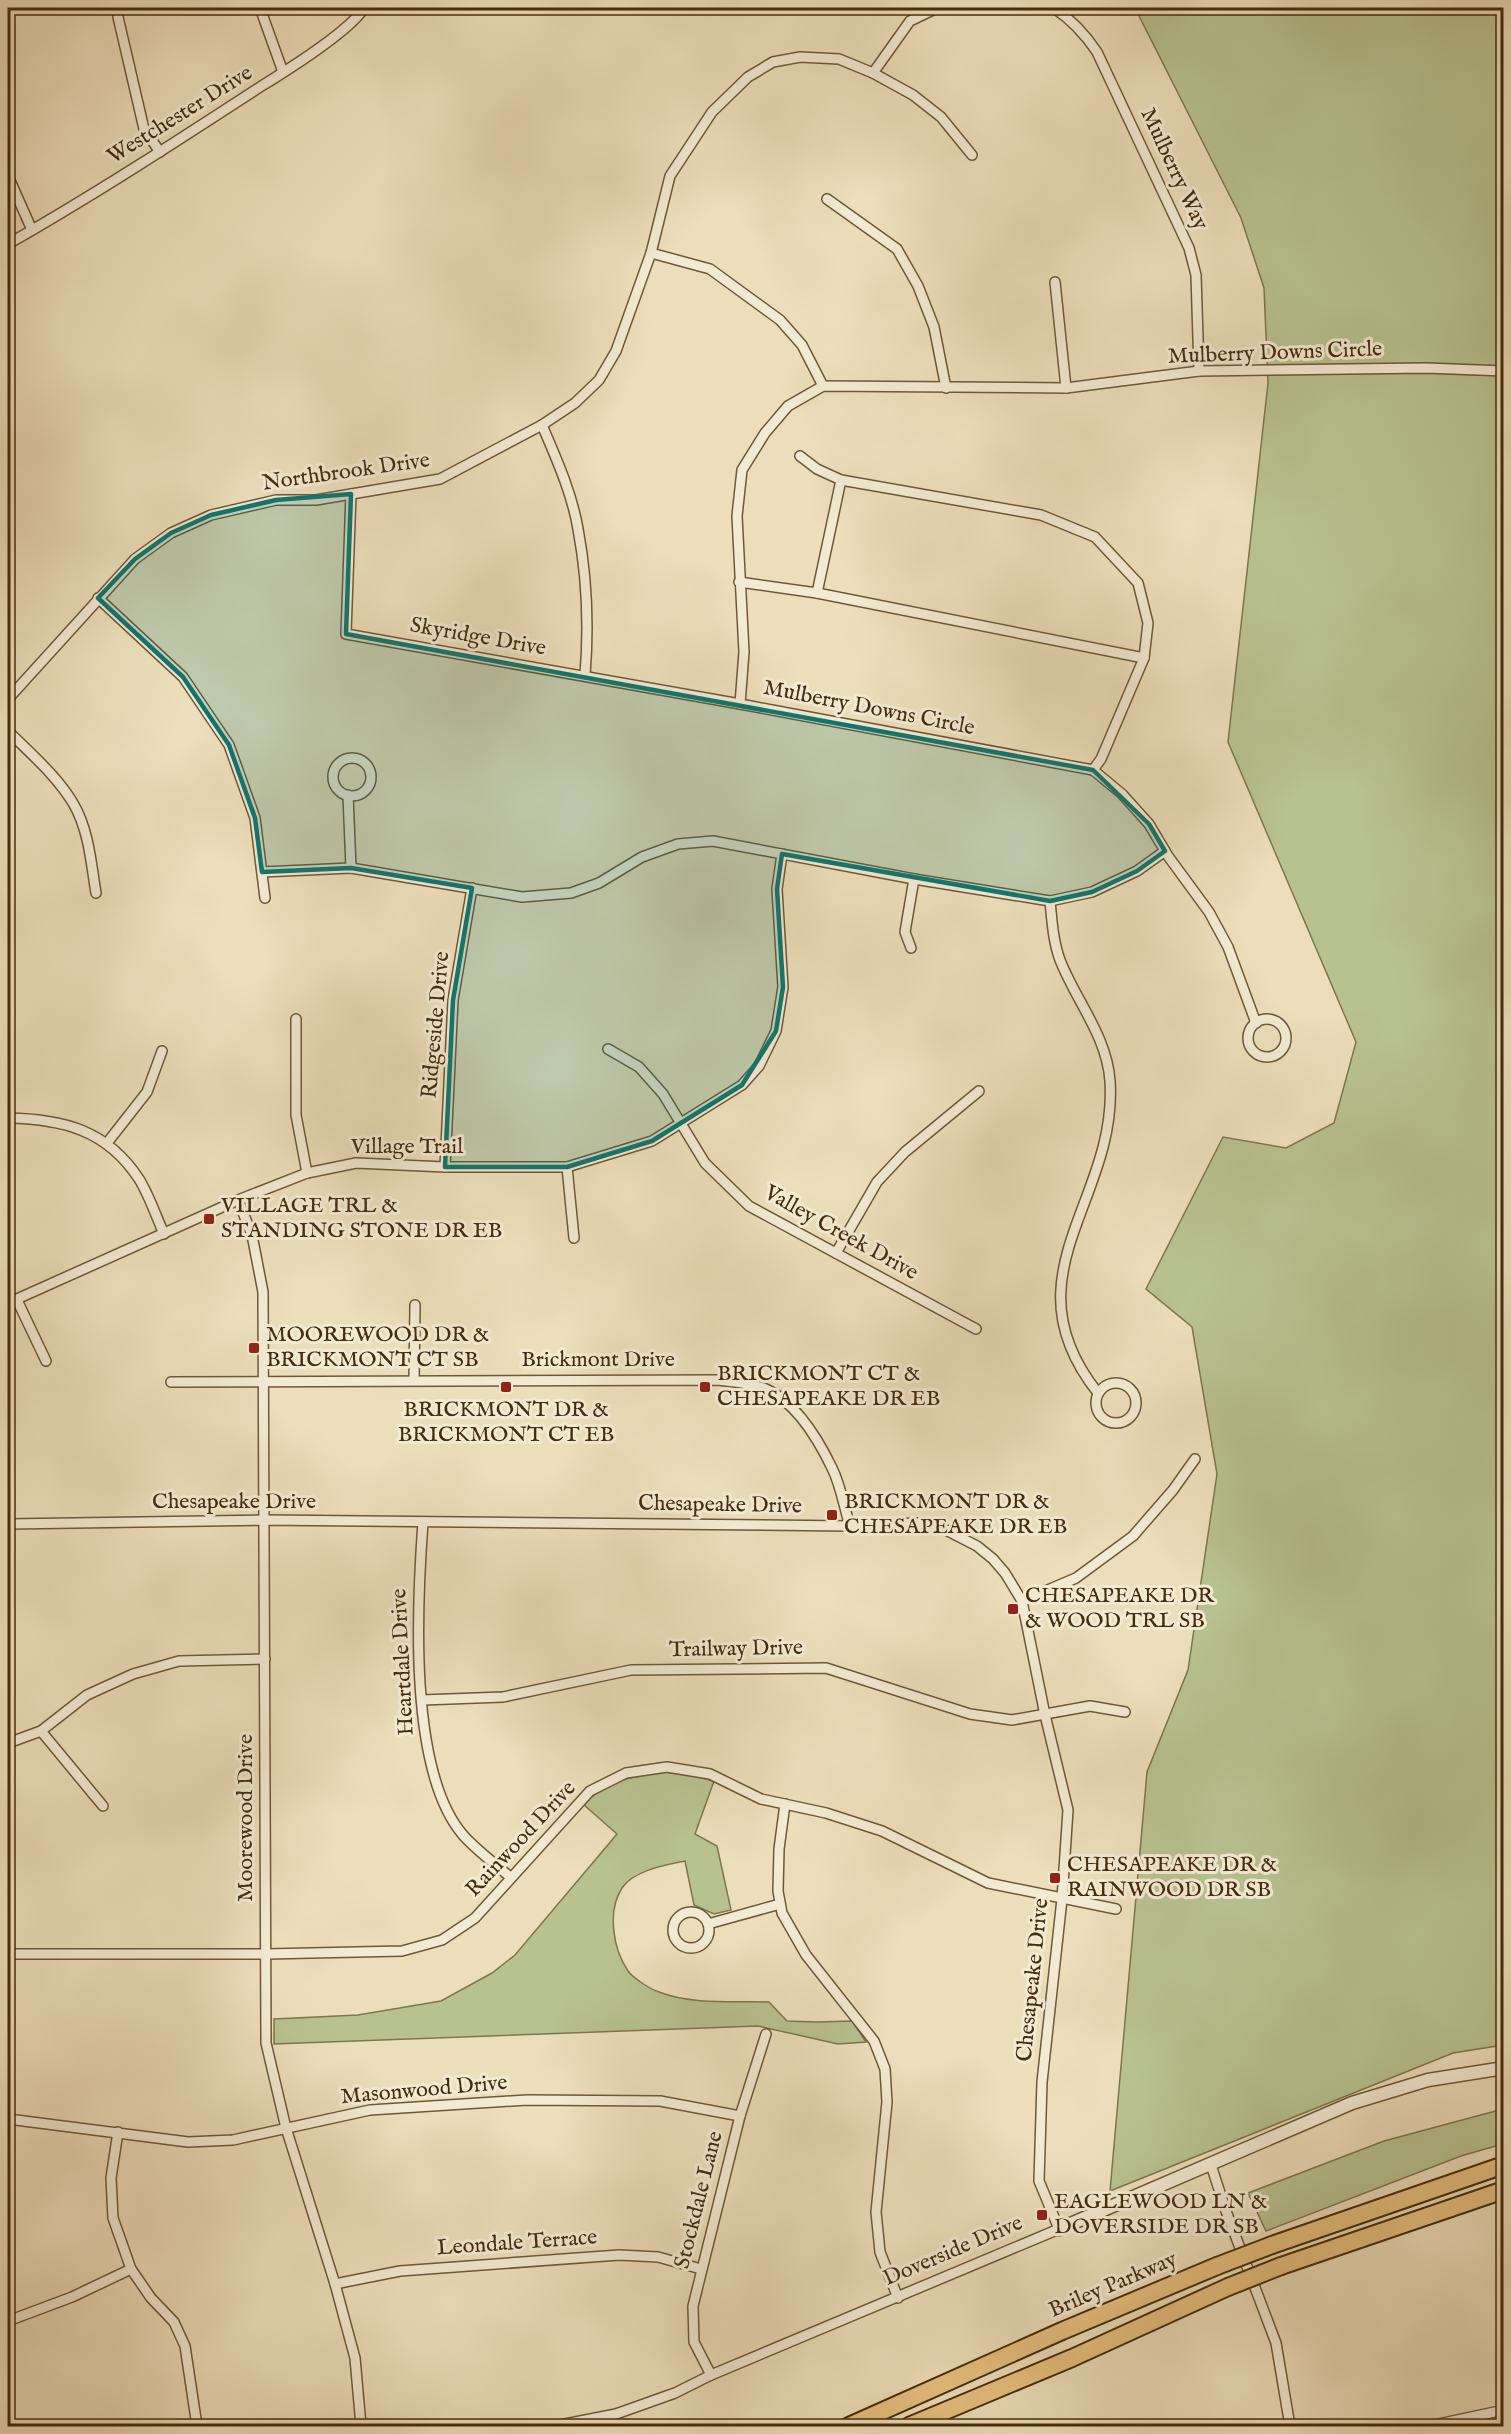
<svg xmlns="http://www.w3.org/2000/svg" width="1511" height="2434" viewBox="0 0 1511 2434" font-family="'IM FELL English',serif">
<style>
.green{fill:#b8c190;stroke:#7e764e;stroke-width:1.5}
.lines{fill:none;stroke-linecap:round;stroke-linejoin:round}
.minor-casing{stroke:#6f5838;stroke-width:12}
.tertiary-casing{stroke:#6f5838;stroke-width:15}
.motorway-casing{stroke:#452c0c;stroke-width:20}
.minor{stroke:#f3ead3;stroke-width:9}
.tertiary{stroke:#f3ead3;stroke-width:12}
.motorway{stroke:#e6bf7e;stroke-width:16}
.motorway-bridge-casing{stroke:#452c0c;stroke-width:20;stroke-linecap:butt}
.motorway-bridge{stroke:#e6bf7e;stroke-width:16}
.marked{fill:#0f766e;fill-opacity:0.2;stroke:#0f766e;stroke-width:4.5;stroke-linejoin:round}
.poi-dot{fill:#8f2418;stroke:#f3ead3;stroke-width:2}
.labels{text-anchor:middle;dominant-baseline:central;stroke-width:6;stroke-linejoin:round;paint-order:stroke}
.street-label{font-size:22px;fill:#452c0c;stroke:#f3ead3}
.poi-label{font-size:22px;fill:#452c0c;stroke:#f3ead3;text-anchor:start}
</style>
<rect width="100%" height="100%" fill="#ecdebb"/>
<filter id="stains"><feTurbulence type="fractalNoise" baseFrequency=".00333" numOctaves="4"/><feColorMatrix values="0 0 0 0 .2 0 0 0 0 .09 0 0 0 0 .02 0 0 0 .5 -.17"/></filter>
<radialGradient id="worn" r=".72"><stop offset=".6" stop-color="#630" stop-opacity="0"/><stop offset="1" stop-color="#630" stop-opacity=".3"/></radialGradient>
<g class="green">
<polygon points="1135,8 1503,8 1504,1808 1500,1824 1504,1825 1503,2045 1453,2053 1110,2191 1147,1772 1188,1670 1217,1474 1192,1327 1146,1289 1223,1137 1286,1148 1334,1123 1356,1042 1228,742 1268,383 1264,288 1241,218"/>
<path d="M664 1772 690 1775 714 1781 695 1834 717 1846 731 1910 714 1914 694 1905 685 1861C666 1865 634 1870 622 1888 607 1911 613 1949 628 1971 633 1978 650 1989 659 1992 692 2005 734 2001 769 2002L787 2021 817 2022 852 2021 866 2042 838 2044 758 2026 274 2044V2019L358 2015 441 2001 492 1973 515 1955 617 1834 584 1805C604 1780 635 1776 664 1772Z"/>
<polygon points="1503,2109 1503,2144 1461,2156 1266,2231 1248,2193 1384,2141"/>
</g>
<g class="lines">
<g class="minor-casing">
<g id="minor">
<polyline points="260,8 283,72"/>
<path d="M1054 8C1072 20 1085 34 1097 52L1189 248 1196 275 1199 371"/>
<polyline points="118,17 144,129 160,152"/>
<polyline points="873,73 910,21 937,8"/>
<polyline points="8,176 32,230"/>
<polyline points="827,199 897,249 918,286 934,327 946,388"/>
<path d="M8 244C94 195 177 141 260 87 286 71 349 32 364 8"/>
<polyline points="651,253 710,269 780,320 802,345 823,386"/>
<polyline points="1055,282 1066,388"/>
<path d="M542 425C556 458 572 493 578 529 587 577 589 626 585 675"/>
<polyline points="800,456 817,469 841,480 1041,515 1095,537 1138,583 1148,623 1144,658 1101,759 1093,770 740,704 744,652 737,516 742,470 765,433 788,406 823,386 1066,388 1199,371 1426,368 1504,371"/>
<polyline points="351,494 346,634 740,704"/>
<polyline points="739,582 817,593 841,480"/>
<polyline points="817,593 1144,658"/>
<polyline points="98,598 183,677 229,745 255,818 265,898"/>
<polyline points="8,699 135,559 171,533 211,515 276,500 316,500 440,479 542,425 575,403 599,380 616,351 651,253 670,176 712,112 748,77 773,62 800,57 839,59 873,73 913,95 941,117 972,155"/>
<path d="M8 731C30 753 57 776 73 803 89 830 91 863 96 893"/>
<circle cx="352" cy="777" r="19"/>
<polyline points="1093,770 1122,794 1149,824 1168,856 1209,912 1228,947 1256,1023"/>
<polyline points="348,795 351,868"/>
<polyline points="262,872 351,868 522,897 571,893 599,883 642,857 678,844 713,841 914,879 1050,901 1092,892 1137,871 1165,851"/>
<path d="M1050 901C1052 921 1053 941 1060 960 1076 1001 1107 1036 1110 1081 1118 1201 1004 1275 1098 1393"/>
<polyline points="911,948 905,932 914,879"/>
<polyline points="296,1019 296,1115 307,1173"/>
<circle cx="1267" cy="1038" r="19"/>
<polyline points="608,1049 639,1067 663,1094 705,1163 749,1206 976,1329"/>
<path d="M8 1118C63 1119 107 1130 139 1179 149 1195 156 1216 164 1234"/>
<polyline points="107,1143 147,1092 162,1051"/>
<polyline points="445,1167 453,1000 472,888"/>
<polyline points="567,1167 574,1238"/>
<polyline points="238,1200 252,1235 263,1292 266,2043 286,2128 335,2284 355,2358 361,2426"/>
<polyline points="836,1253 877,1182 905,1152 979,1091"/>
<polyline points="17,1300 46,1361"/>
<polyline points="8,1303 238,1200 307,1173 356,1163 445,1167 567,1167 652,1141 742,1085 759,1066 776,1031 783,987 777,889 782,854"/>
<polyline points="414,1380 415,1305"/>
<path d="M171 1382 718 1380C734 1382 753 1383 768 1390 797 1404 819 1441 832 1468 841 1486 844 1507 850 1526"/>
<circle cx="1116" cy="1403" r="20"/>
<path d="M423 1522C417 1604 408 1771 463 1835 477 1851 496 1864 511 1878"/>
<polyline points="8,1524 265,1520 850,1526 916,1523 940,1527 977,1546 993,1559 1005,1573 1022,1601 1045,1715 1068,1810 1062,1899 1042,2082 1039,2181 1059,2229 711,2375 675,2393 616,2414 555,2426"/>
<polyline points="1022,1601 1076,1578 1133,1536 1173,1490 1195,1459"/>
<polyline points="422,1700 503,1697 631,1670 826,1668 970,1714 1012,1720 1090,1706 1125,1712"/>
<polyline points="41,1731 103,1806"/>
<polyline points="8,1743 41,1731 87,1695 133,1674 179,1661 265,1659"/>
<polyline points="785,1804 779,1849 778,1891 782,1913 806,1955 874,2041 885,2069 887,2102 876,2212 880,2252 898,2298"/>
<circle cx="691" cy="1930" r="18"/>
<polyline points="708,1924 780,1904"/>
<polyline points="8,1954 266,1954 402,1951 442,1940 475,1918 590,1791 626,1773 667,1767 710,1774 761,1799 826,1813 882,1831 988,1883 1116,1909"/>
<polyline points="8,2119 188,2142 233,2140 370,2110 527,2100 660,2101 740,2116"/>
<polyline points="118,2132 111,2178 113,2218 131,2269 151,2298 174,2322 185,2346 197,2426"/>
<polyline points="1211,2165 1226,2211 1276,2343 1290,2426"/>
<polyline points="335,2284 400,2271 619,2255 658,2257 701,2269"/>
<polyline points="8,2321 72,2297 131,2269"/>
<polyline points="711,2375 694,2342 693,2306 740,2116 766,2034"/>
<polyline points="1429,2426 1504,2410"/>
</g>
</g>
<g class="tertiary-casing">
<polyline id="tertiary" points="1059,2229 1352,2103 1428,2080 1504,2068"/>
</g>
<g class="motorway-casing">
<g id="motorway">
<polyline points="1272,2245 1504,2165"/>
<polyline points="1281,2266 1504,2190"/>
<polyline points="849,2426 1062,2331 1217,2266"/>
<polyline points="909,2426 1072,2358 1228,2287"/>
</g>
</g>
<use href="#minor" class="minor"/>
<use href="#tertiary" class="tertiary"/>
<use href="#motorway" class="motorway"/>
<g class="motorway-bridge-casing">
<g id="motorway-bridge">
<polyline points="1217,2266 1272,2245"/>
<polyline points="1228,2287 1281,2266"/>
</g>
</g>
<use href="#motorway-bridge" class="motorway-bridge"/>
</g>
<path class="marked" d="M351 494 346 634 1093 770 1149 824 1165 851 1137 871 1092 892 1050 901 782 854 777 889 783 987 776 1031 742 1085 652 1141 567 1167H445L453 1000 472 888 351 868 262 872 255 818 229 745 183 677 98 598 135 559 171 533 211 515 276 500Z"/>
<g class="poi-dot">
<rect x="203" y="1213" width="12" height="12" rx="3"/>
<rect x="248" y="1342" width="12" height="12" rx="3"/>
<rect x="500" y="1381" width="12" height="12" rx="3"/>
<rect x="699" y="1381" width="12" height="12" rx="3"/>
<rect x="826" y="1509" width="12" height="12" rx="3"/>
<rect x="1007" y="1603" width="12" height="12" rx="3"/>
<rect x="1049" y="1872" width="12" height="12" rx="3"/>
<rect x="1036" y="2209" width="12" height="12" rx="3"/>
</g>
<g class="labels">
<g class="street-label">
<text transform="translate(180 115) rotate(-32)">Westchester Drive</text>
<text transform="translate(1174 169) rotate(65)">Mulberry Way</text>
<text transform="translate(1275 353) rotate(-2)">Mulberry Downs Circle</text>
<text transform="translate(346 472) rotate(-8)">Northbrook Drive</text>
<text transform="translate(478 637) rotate(10)">Skyridge Drive</text>
<text transform="translate(869 708) rotate(11)">Mulberry Downs Circle</text>
<text transform="translate(436 1025) rotate(-85)">Ridgeside Drive</text>
<text x="407" y="1147">Village Trail</text>
<text transform="translate(841 1233) rotate(29)">Valley Creek Drive</text>
<text x="598" y="1360">Brickmont Drive</text>
<text x="234" y="1502">Chesapeake Drive</text>
<text transform="translate(720 1505) rotate(1)">Chesapeake Drive</text>
<text transform="translate(736 1649) rotate(-1)">Trailway Drive</text>
<text transform="translate(403 1662) rotate(-93)">Heartdale Drive</text>
<text transform="translate(246 1818) rotate(-90)">Moorewood Drive</text>
<text transform="translate(521 1839) rotate(-47)">Rainwood Drive</text>
<text transform="translate(1033 1980) rotate(-84)">Chesapeake Drive</text>
<text transform="translate(424 2090) rotate(-5)">Masonwood Drive</text>
<text transform="translate(699 2200) rotate(-76)">Stockdale Lane</text>
<text transform="translate(517 2243) rotate(-4)">Leondale Terrace</text>
<text transform="translate(953 2251) rotate(-23)">Doverside Drive</text>
<text transform="translate(1113 2285) rotate(-23)">Briley Parkway</text>
</g>
<g class="poi-label">
<text x="221" y="1206">VILLAGE TRL &amp;<tspan x="221" dy="25">STANDING STONE DR EB</tspan></text>
<text x="266" y="1335">MOOREWOOD DR &amp;<tspan x="266" dy="25">BRICKMONT CT SB</tspan></text>
<text x="717" y="1374">BRICKMONT CT &amp;<tspan x="717" dy="25">CHESAPEAKE DR EB</tspan></text>
<text x="506" y="1410" text-anchor="middle">BRICKMONT DR &amp;<tspan x="506" dy="25">BRICKMONT CT EB</tspan></text>
<text x="844" y="1502">BRICKMONT DR &amp;<tspan x="844" dy="25">CHESAPEAKE DR EB</tspan></text>
<text x="1025" y="1596">CHESAPEAKE DR<tspan x="1025" dy="25">&amp; WOOD TRL SB</tspan></text>
<text x="1067" y="1865">CHESAPEAKE DR &amp;<tspan x="1067" dy="25">RAINWOOD DR SB</tspan></text>
<text x="1054" y="2202">EAGLEWOOD LN &amp;<tspan x="1054" dy="25">DOVERSIDE DR SB</tspan></text>
</g>
</g>
<rect width="1511" height="2434" fill="none" stroke="#ecdebb" stroke-width="30"/>
<rect x="9" y="9" width="1493" height="2416" fill="none" stroke="#452c0c" stroke-width="3"/>
<rect x="15" y="15" width="1481" height="2404" fill="none" stroke="#452c0c" stroke-width="1.5"/>
<rect width="100%" height="100%" filter="url(#stains)"/>
<rect width="100%" height="100%" fill="url(#worn)"/>
</svg>
